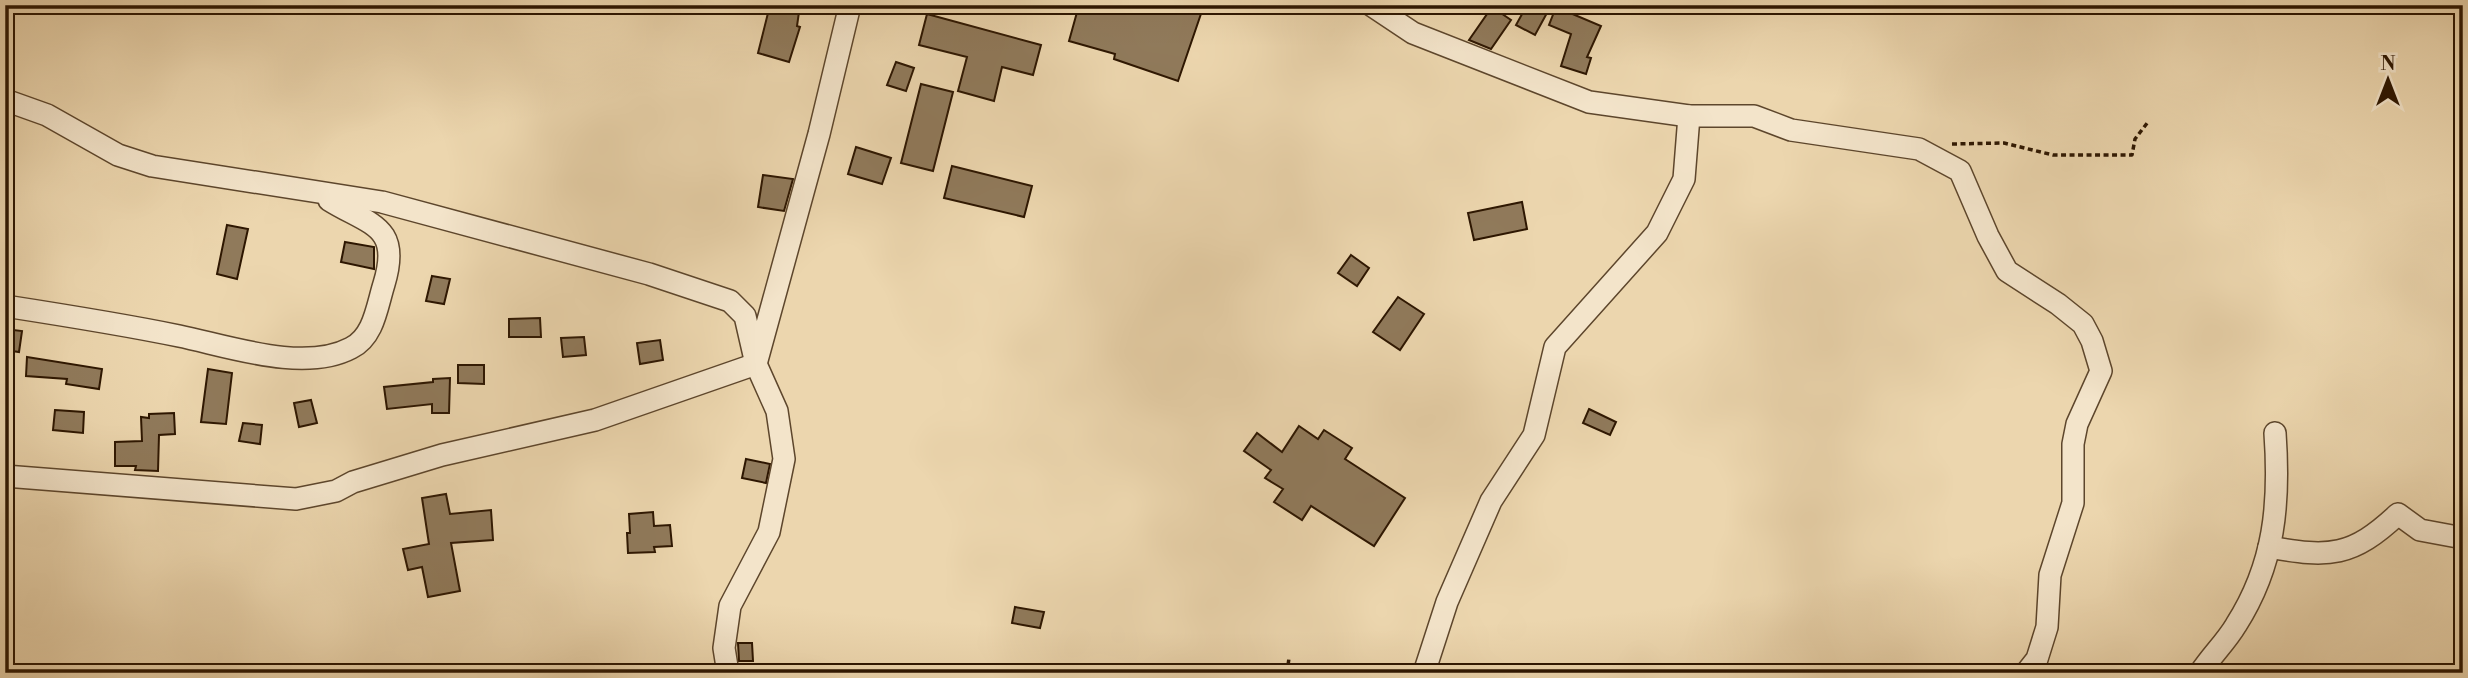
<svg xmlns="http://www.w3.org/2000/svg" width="2468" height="678" viewBox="0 0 2468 678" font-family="'Libre Bodoni',serif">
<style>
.building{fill:#907a5b;stroke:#2d1601;stroke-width:2}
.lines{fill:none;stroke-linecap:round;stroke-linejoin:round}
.minor-casing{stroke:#5d462c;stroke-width:24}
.path{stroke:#2d1601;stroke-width:3.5;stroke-dasharray:5 3.5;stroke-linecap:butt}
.minor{stroke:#f3e4ca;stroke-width:21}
</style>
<rect width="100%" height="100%" fill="#ecd6ae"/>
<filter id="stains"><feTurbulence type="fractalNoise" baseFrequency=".00286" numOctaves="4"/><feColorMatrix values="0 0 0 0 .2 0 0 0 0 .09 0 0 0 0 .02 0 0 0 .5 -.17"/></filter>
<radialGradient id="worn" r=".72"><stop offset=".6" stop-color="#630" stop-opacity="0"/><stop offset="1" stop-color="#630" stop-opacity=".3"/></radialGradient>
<g class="building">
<polygon points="770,5 800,5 797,26 800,27 789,62 758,53"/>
<polygon points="1079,5 1204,5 1178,81 1114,59 1115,54 1069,41"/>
<polygon points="1527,5 1538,5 1548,11 1535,35 1516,25"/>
<polygon points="1492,7 1511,20 1491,49 1469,40"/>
<polygon points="1556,7 1601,26 1587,57 1591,58 1586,74 1561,66 1571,34 1549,25"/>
<polygon points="927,14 1041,45 1033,75 1002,67 994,101 958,91 967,57 919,45"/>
<polygon points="896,62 914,68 906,91 887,85"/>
<polygon points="921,84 953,92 933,171 901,163"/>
<polygon points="856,147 891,158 882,184 848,174"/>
<polygon points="952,166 1032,186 1024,217 944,198"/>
<polygon points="763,175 793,179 784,211 758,207"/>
<polygon points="1522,202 1527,229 1474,240 1468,213"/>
<polygon points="227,225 248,229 237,279 217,274"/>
<polygon points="345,242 374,247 374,269 341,262"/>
<polygon points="1351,255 1369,268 1357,286 1338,273"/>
<polygon points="432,276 450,279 444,304 426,301"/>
<polygon points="1398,297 1424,314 1400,350 1373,332"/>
<polygon points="540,318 541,337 509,337 509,319"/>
<polygon points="5,329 22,331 19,352 5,350"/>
<polygon points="584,337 586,355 563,357 561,338"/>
<polygon points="660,340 663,360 640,364 637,343"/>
<polygon points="27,357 102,369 99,389 66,384 67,379 26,376"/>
<polygon points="458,365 484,365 484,384 458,383"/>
<polygon points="208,369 232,373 226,424 201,422"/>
<polygon points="450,378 449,413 432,413 432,404 387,409 384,387 433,382 433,379"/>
<polygon points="311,400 317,423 299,427 294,403"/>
<polygon points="1589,409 1616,422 1610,435 1583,423"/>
<polygon points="55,410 84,412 83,433 53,430"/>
<polygon points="174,413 175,434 159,435 158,471 135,470 136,466 115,466 115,442 142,441 141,417 149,418 149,414"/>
<polygon points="243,423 262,425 260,444 239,441"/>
<polygon points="1299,426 1318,439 1324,430 1352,448 1345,459 1405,498 1374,546 1311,506 1302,520 1274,502 1283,489 1265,478 1271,470 1244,451 1257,433 1282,452"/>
<polygon points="746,459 770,464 766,483 742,478"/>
<polygon points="446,494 450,514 491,510 493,540 451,543 460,591 428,597 422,567 408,570 403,549 429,544 422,498"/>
<polygon points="653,512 654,526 670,525 672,546 654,547 655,552 628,553 627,533 630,533 629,514"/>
<polygon points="1015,607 1044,612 1040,628 1012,623"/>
<polygon points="738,643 752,643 753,661 739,661"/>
</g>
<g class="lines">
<g class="minor-casing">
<g id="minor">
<polyline points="1371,5 1413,33 1589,102 1689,116 1754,116 1791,130 1919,149 1960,171 1988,236 2007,271 2058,304 2083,324 2092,341 2101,371 2077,424 2073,444 2073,503 2050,575 2047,627 2037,659 2026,673"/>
<polyline points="5,100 47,115 118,155 152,166 382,202 649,274 730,301 745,316 756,364 777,411 784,459 769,532 730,606 724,648 728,673"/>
<path d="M5 306C63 315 121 324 179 336 228 346 304 373 351 348 374 337 377 306 384 284 402 225 369 225 329 200"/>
<polyline points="5,476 296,499 336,491 353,482 442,455 595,420 756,364 819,134 850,5"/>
<path d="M2269 547C2330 558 2352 557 2398 514L2420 530 2463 538"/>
<polyline points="1424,673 1447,602 1491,501 1534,435 1555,347 1657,233 1684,179 1689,116"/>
<path d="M2200 673C2211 656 2226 642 2236 625 2275 564 2280 503 2275 433"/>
</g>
</g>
<g class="path">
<polyline points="1952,144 2004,143 2053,155 2132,155 2135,139 2148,122"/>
<polyline points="1287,673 1289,658"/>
</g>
<use href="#minor" class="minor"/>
</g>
<rect width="2468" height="678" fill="none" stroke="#ecd6ae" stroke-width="28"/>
<rect x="7" y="7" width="2454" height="664" fill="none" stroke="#2d1601" stroke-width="3.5"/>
<rect x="14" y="14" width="2440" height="650" fill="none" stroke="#2d1601" stroke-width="2"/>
<g transform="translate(2388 80)" stroke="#f3e4ca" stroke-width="5" paint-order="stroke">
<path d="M0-5L12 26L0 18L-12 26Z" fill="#2d1601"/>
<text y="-10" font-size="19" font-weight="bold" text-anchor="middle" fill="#2d1601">N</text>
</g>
<rect width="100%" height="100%" filter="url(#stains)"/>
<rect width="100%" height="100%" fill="url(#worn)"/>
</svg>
